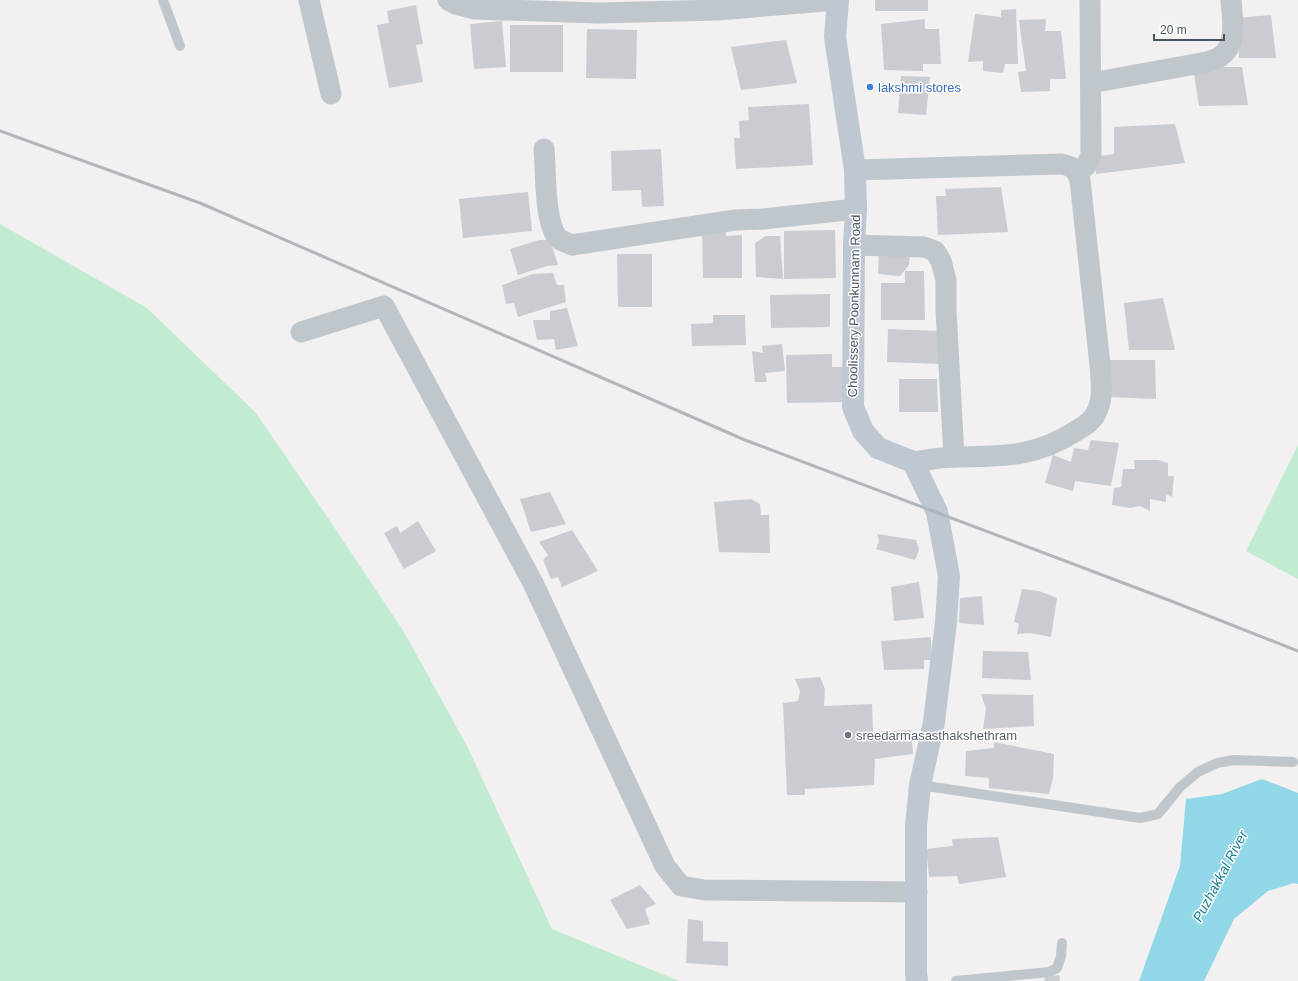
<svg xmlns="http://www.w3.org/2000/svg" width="1298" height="981" viewBox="0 0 1298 981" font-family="Helvetica,sans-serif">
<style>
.green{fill:#c1ecd1}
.water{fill:#91d7e7}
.building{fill:#caccd2}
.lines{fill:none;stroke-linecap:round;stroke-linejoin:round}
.lane{stroke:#bfc7cd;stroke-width:10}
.street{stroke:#bfc7cd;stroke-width:21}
.secondary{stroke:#bec8d2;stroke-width:22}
.rail{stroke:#b2b5b9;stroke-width:3}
.shop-dot{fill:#3f7fe0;stroke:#fff;stroke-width:1.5}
.worship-dot{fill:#6b7280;stroke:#fff;stroke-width:1.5}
.labels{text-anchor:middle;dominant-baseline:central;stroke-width:3;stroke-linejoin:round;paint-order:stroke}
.shop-label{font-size:13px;fill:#366cbe;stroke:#fff;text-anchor:start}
.street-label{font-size:13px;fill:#49535c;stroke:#fff}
.worship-label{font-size:13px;fill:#5b616d;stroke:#fff;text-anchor:start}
.water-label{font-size:14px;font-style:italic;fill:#157c94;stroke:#fff}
</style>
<rect width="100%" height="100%" fill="#f2f0f0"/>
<g class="green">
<polygon points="0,224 147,308 256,413 328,518 404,632 467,746 552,929 679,981 0,981"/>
<polygon points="1298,445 1298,579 1246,551"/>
</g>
<polygon class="water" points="1262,779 1298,793 1298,884 1294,883 1268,891 1234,919 1204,981 1139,981 1180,866 1186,799 1222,794"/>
<g class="building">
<rect x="875" y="0" width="53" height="11"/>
<polygon points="416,5 423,44 416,45 423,82 389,88 377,25 389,23 387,11"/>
<polygon points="1016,9 1018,64 1005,64 1003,73 983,71 983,61 968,62 975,14 1001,17 1001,10"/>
<polygon points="1271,15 1276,58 1239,58 1237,18"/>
<polygon points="925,19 925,29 939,29 941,64 923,64 923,71 884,70 881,24"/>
<polygon points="1046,19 1045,31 1061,31 1066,79 1050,79 1050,91 1021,92 1018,72 1026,71 1019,20"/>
<polygon points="502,21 506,67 474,69 470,24"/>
<rect x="510" y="25" width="53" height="47"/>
<polygon points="587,29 637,30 636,79 586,78"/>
<polygon points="786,40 797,83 741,90 731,47"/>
<polygon points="1193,67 1242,67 1248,105 1199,106"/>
<polygon points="901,76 930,77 926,115 898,113"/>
<polygon points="809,104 813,165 736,169 734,138 740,138 739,121 749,120 748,107"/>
<polygon points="1175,124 1185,163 1096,174 1093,157 1114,154 1114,127"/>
<polygon points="661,149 664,206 642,207 641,190 612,191 611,151"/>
<polygon points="1001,187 1008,232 938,235 936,196 946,196 945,189"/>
<polygon points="528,192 532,231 463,238 459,199"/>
<polygon points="726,228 726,236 742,235 742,278 703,278 702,229"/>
<polygon points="835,230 836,278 784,279 784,231"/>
<polygon points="766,236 780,236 783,279 756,277 755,243"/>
<polygon points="539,240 550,240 558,265 547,266 518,275 510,249"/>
<polygon points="879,251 910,252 909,265 900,276 878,274"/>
<polygon points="617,254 652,254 652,307 618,307"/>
<polygon points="905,271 924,271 925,320 881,320 881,283 905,283"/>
<polygon points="553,273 557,285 564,285 566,302 518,317 514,303 506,304 502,285 533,274"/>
<polygon points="830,294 830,327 771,328 770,295"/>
<polygon points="1163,298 1175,350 1129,350 1124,303"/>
<polygon points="567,308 578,346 556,350 554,339 537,340 533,320 550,320 550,311"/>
<polygon points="713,315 745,315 746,345 692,346 691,324 713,323"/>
<polygon points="888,329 940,331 939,364 887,362"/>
<polygon points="782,344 785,371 765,373 767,382 755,382 752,351 763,353 762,346"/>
<polygon points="832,354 832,367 847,367 848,402 787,403 786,355"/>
<polygon points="1106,360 1155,360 1156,399 1108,397"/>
<polygon points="899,379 937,379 938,412 899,412"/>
<polygon points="1091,440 1119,443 1111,486 1075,481 1073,491 1045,483 1053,455 1071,462 1074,448 1088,450"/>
<polygon points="1134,460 1158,460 1168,463 1168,476 1174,476 1172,497 1166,494 1166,502 1150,499 1150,511 1140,506 1130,508 1112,505 1114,488 1121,487 1123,469 1135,469"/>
<polygon points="550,492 566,524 531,532 520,499"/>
<polygon points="751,499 760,504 761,515 769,515 770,553 719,552 714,502"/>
<polygon points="418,521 436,551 404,569 384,533 397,526 400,533"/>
<polygon points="572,530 598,571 562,587 558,577 551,579 543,560 548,555 539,542"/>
<polygon points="877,534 916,540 919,550 915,560 876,549 879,541"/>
<polygon points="919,582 924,618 894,621 891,587"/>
<polygon points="1022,589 1039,591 1057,598 1051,637 1030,633 1017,634 1019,624 1014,622"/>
<polygon points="982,596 984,625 959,623 960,598"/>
<polygon points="931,637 932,660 924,660 924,669 884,670 881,641"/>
<polygon points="983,651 1028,652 1031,680 982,678"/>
<polygon points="820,677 825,689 824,706 872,704 873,732 911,730 913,754 875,759 874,785 805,789 805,795 787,795 783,703 798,701 800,691 795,679"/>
<polygon points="981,694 1033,695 1034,726 983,729 986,709"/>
<polygon points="994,742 1054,754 1053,778 1049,794 989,788 989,778 965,776 966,751 994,748"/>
<polygon points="998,837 1006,877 959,884 957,876 929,877 926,849 953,846 952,839"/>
<polygon points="640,885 656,904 645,909 650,924 627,929 610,900"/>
<polygon points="688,919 703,921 703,941 728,942 728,966 686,963"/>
<polygon points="1059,975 1060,981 1045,981 1044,977"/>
</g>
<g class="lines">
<g class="lane">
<polyline points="163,0 180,46"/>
<polyline points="920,785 1140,818 1158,814 1180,787 1198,772 1217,763 1234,760 1293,762"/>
<polyline points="956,981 1049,972 1057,968 1061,956 1062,943"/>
</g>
<g class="street">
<polyline points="309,0 331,94"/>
<polyline points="448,0 455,4 475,9 598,13 718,10 838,0"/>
<path d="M1091 83 1207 62C1211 61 1217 59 1221 56 1238 44 1232 17 1231 0"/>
<path d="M544 149C546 170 544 223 558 238 561 241 568 243 572 245L735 220 763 219 856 209"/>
<path d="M855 170 1061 164C1072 166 1076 169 1080 180L1100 365C1101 381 1104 399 1096 413 1092 422 1084 426 1076 431 1034 458 1002 456 956 457 942 457 927 460 913 462"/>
<polyline points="1077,170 1085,167 1091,156 1090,0"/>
<polyline points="854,245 924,247 935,251 941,261 946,280 946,310 954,457"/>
<polyline points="301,332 384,306 533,583 665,866 681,886 704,890 917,892"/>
</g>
<polyline class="secondary" points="838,0 835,37 855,170 856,209 854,245 853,407 863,431 878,448 913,462 937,512 949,576 946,622 934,722 920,785 916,826 916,973 917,981"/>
<polyline class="rail" points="0,131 200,203 745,440 1171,601 1298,651"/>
</g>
<circle class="shop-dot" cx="870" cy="87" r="4"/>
<circle class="worship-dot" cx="848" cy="735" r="4"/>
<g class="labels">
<g class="shop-label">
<text x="878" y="87">lakshmi stores</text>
</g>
<g class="street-label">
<text transform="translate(854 306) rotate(-89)">Choolissery Poonkunnam Road</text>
</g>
<g class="worship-label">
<text x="856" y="735">sreedarmasasthakshethram</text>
</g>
<g class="water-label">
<text transform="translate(1220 876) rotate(-62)">Puzhakkal River</text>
</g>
</g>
<path d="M1154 34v6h70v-6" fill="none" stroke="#49535c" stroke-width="2"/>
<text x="1160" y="34" font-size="12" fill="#49535c" stroke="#ffffff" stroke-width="3" paint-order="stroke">20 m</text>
</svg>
